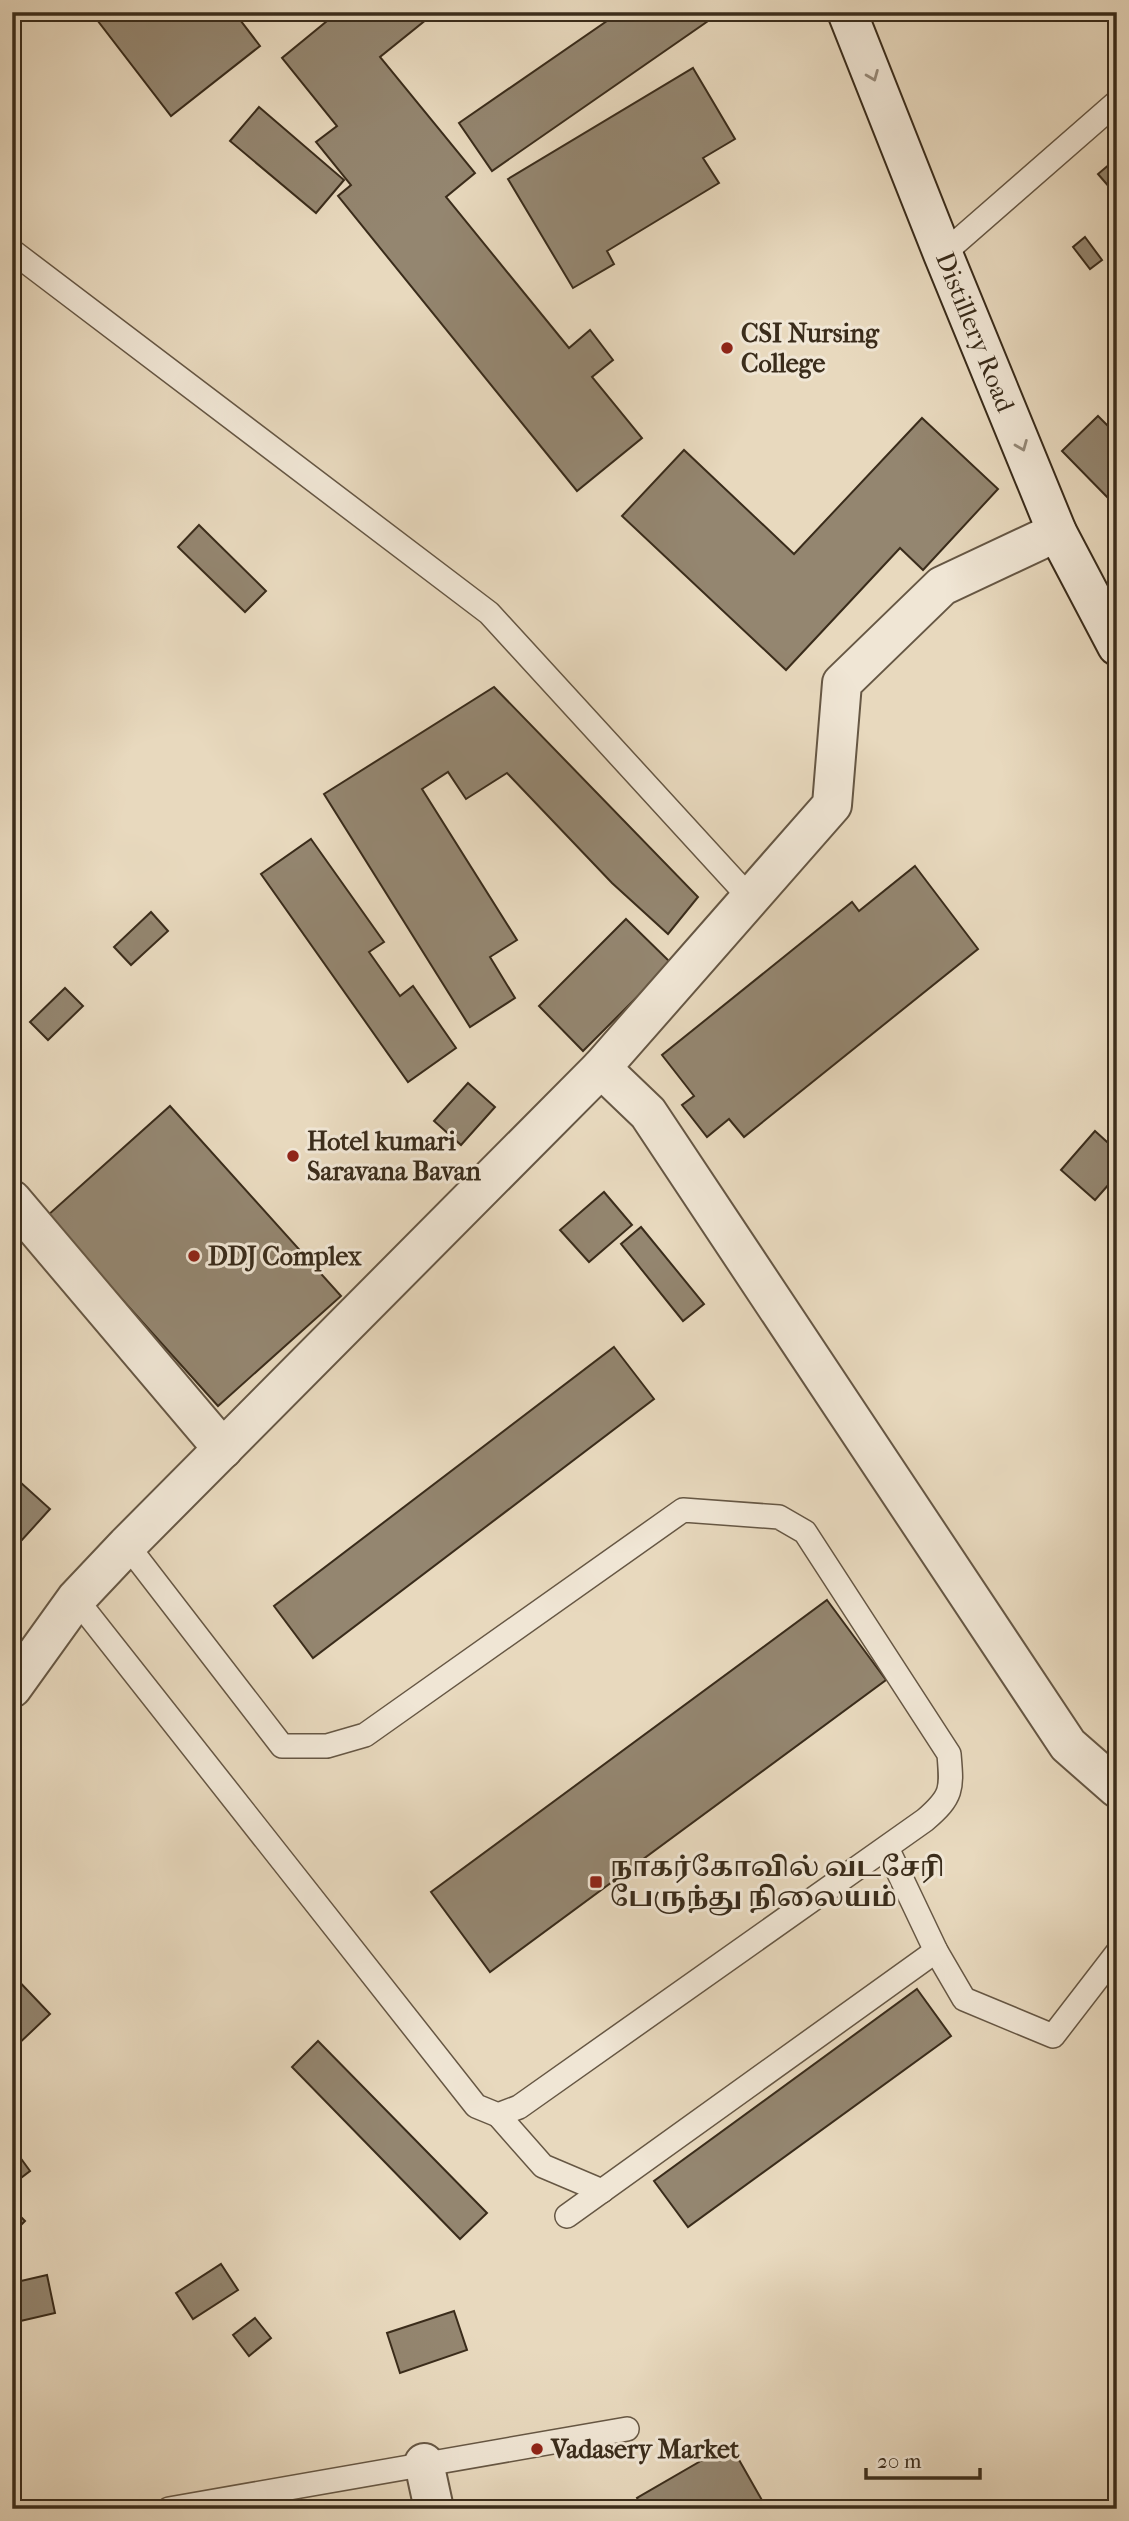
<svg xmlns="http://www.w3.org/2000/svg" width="1129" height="2521" viewBox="0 0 1129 2521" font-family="'IM FELL French Canon','Noto Serif Tamil',serif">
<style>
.building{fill:#948670;stroke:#3a2c1b;stroke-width:2}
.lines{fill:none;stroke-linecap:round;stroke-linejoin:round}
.lane-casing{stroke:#665744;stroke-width:26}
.street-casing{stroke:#665744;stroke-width:42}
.secondary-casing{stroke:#3a2c1b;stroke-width:42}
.lane{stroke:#f0e6d5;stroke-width:23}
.street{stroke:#f0e6d5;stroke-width:38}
.secondary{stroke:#f0e6d5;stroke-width:38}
.oneway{stroke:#958978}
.poi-dot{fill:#8f2418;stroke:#f0e6d5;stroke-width:2.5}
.labels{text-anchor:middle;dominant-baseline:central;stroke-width:6;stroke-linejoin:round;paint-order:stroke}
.street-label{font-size:26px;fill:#3a2c1b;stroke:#f0e6d5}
.poi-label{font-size:26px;font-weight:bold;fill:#3a2c1b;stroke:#f0e6d5;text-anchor:start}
</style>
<rect width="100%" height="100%" fill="#e8d9be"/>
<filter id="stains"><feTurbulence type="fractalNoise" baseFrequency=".00286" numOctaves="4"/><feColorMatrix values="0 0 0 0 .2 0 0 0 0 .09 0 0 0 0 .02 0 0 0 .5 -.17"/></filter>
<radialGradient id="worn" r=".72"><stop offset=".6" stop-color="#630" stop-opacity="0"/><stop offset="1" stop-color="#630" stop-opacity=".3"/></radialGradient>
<g class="building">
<polygon points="91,12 234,12 260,46 171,116"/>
<polygon points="338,12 422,12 427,19 380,57 475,173 446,197 569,348 590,330 613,360 592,377 642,438 577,491 338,196 351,185 316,142 337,126 282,58"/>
<polygon points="620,12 721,12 492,171 459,123"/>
<polygon points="693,68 735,139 703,158 719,183 607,251 614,264 573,288 508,179"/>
<polygon points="259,107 344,180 316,213 230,141"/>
<polygon points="1117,158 1117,196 1098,174"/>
<polygon points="1085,237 1102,260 1090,269 1073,247"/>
<polygon points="1098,416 1117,435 1117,497 1112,502 1062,451"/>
<polygon points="922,418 998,489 923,570 900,548 786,670 622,516 684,450 794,554"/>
<polygon points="199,525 266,591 245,612 178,547"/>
<polygon points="494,687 698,897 668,934 612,883 507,773 466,799 448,772 422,789 517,940 490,957 515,998 470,1027 324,794"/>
<polygon points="311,839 384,942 369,952 400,996 413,986 456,1048 408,1082 261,874"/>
<polygon points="915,866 978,949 744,1137 729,1119 707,1137 682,1105 694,1096 662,1055 852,902 859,911"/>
<polygon points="151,912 168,931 131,965 114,947"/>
<polygon points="626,919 671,963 583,1051 539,1006"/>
<polygon points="65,988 83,1006 48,1040 30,1022"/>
<polygon points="468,1083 495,1107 461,1145 434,1121"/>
<polygon points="170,1106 341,1296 218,1406 47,1216"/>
<polygon points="1095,1131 1117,1151 1117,1175 1095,1200 1061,1170"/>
<polygon points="604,1192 632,1225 589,1262 560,1230"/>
<polygon points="641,1227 704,1304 683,1321 621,1244"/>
<polygon points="614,1347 654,1399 313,1658 274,1606"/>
<polygon points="20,1482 50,1509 12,1551 12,1491"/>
<polygon points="827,1600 886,1680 490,1972 431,1892"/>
<polygon points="12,1974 50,2014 12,2050"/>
<polygon points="917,1989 951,2036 688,2227 654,2181"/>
<polygon points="318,2041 487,2213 460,2239 292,2067"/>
<polygon points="14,2149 30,2171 13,2184 12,2150"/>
<polygon points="12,2208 25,2221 12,2234"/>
<polygon points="221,2264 238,2290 193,2319 176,2293"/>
<polygon points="47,2275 55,2313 12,2323 12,2283"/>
<polygon points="454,2311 467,2350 400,2373 387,2333"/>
<polygon points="255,2318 271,2338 249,2356 233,2335"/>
<polygon points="730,2444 767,2509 643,2509 637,2498"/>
</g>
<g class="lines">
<g class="lane-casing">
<g id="lane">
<polyline points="12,251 489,613 750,898"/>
<polyline points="943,254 1117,102"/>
<path d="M76 1599 476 2106 498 2115 519 2107 925 1820C953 1796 952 1789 949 1754L805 1532 779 1517 683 1510 365 1735 327 1746H282L127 1545"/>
<polyline points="887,1848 936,1951 964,1999 1053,2036 1117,1953"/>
<polyline points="498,2115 543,2166 602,2191"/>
<polyline points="567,2216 936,1951"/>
<polyline points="169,2509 627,2429"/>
</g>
</g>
<g class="street-casing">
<g id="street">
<polyline points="601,1068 648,1113 1068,1745 1117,1788"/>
<polyline points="12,1200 223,1449"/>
<polyline points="12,1688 76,1599 127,1545 601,1068 832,805 842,683 942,586 1057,532"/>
<polyline points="424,2463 434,2509"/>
</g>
</g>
<g class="secondary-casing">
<polyline id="secondary" points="847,12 943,254 1057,532 1117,646"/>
</g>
<use href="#lane" class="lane"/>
<use href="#street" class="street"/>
<use href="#secondary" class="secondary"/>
</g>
<defs><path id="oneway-chevron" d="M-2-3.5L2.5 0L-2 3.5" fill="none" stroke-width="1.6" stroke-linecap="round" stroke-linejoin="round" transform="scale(1.75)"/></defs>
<g class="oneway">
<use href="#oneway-chevron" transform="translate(873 76) rotate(68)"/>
<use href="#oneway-chevron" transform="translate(1022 446) rotate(68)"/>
</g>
<g class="poi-dot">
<circle cx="727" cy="348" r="7"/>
<circle cx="293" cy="1156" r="7"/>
<circle cx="194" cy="1256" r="7"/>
<rect x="589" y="1875" width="14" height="14" rx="3.5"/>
<circle cx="537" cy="2449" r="7"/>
</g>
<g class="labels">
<g class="street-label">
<text transform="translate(975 332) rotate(68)">Distillery Road</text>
</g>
<g class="poi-label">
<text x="741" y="333">CSI Nursing<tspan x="741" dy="30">College</tspan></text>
<text x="307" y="1141">Hotel kumari<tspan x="307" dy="30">Saravana Bavan</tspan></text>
<text x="208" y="1256">DDJ Complex</text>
<text x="610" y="1867">நாகர்கோவில் வடசேரி<tspan x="610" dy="30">பேருந்து நிலையம்</tspan></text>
<text x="551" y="2449">Vadasery Market</text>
</g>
</g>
<rect width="1129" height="2521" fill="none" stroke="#e8d9be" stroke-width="42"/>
<rect x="14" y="14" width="1101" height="2493" fill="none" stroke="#3a2c1b" stroke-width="3.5"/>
<rect x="21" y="21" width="1087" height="2479" fill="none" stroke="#3a2c1b" stroke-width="2"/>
<path d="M866 2468v10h114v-10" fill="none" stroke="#3a2c1b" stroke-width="3.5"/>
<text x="877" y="2468" font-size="21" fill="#3a2c1b" stroke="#f0e6d5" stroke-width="5" paint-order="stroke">20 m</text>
<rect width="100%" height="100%" filter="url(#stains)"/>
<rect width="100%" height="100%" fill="url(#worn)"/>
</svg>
